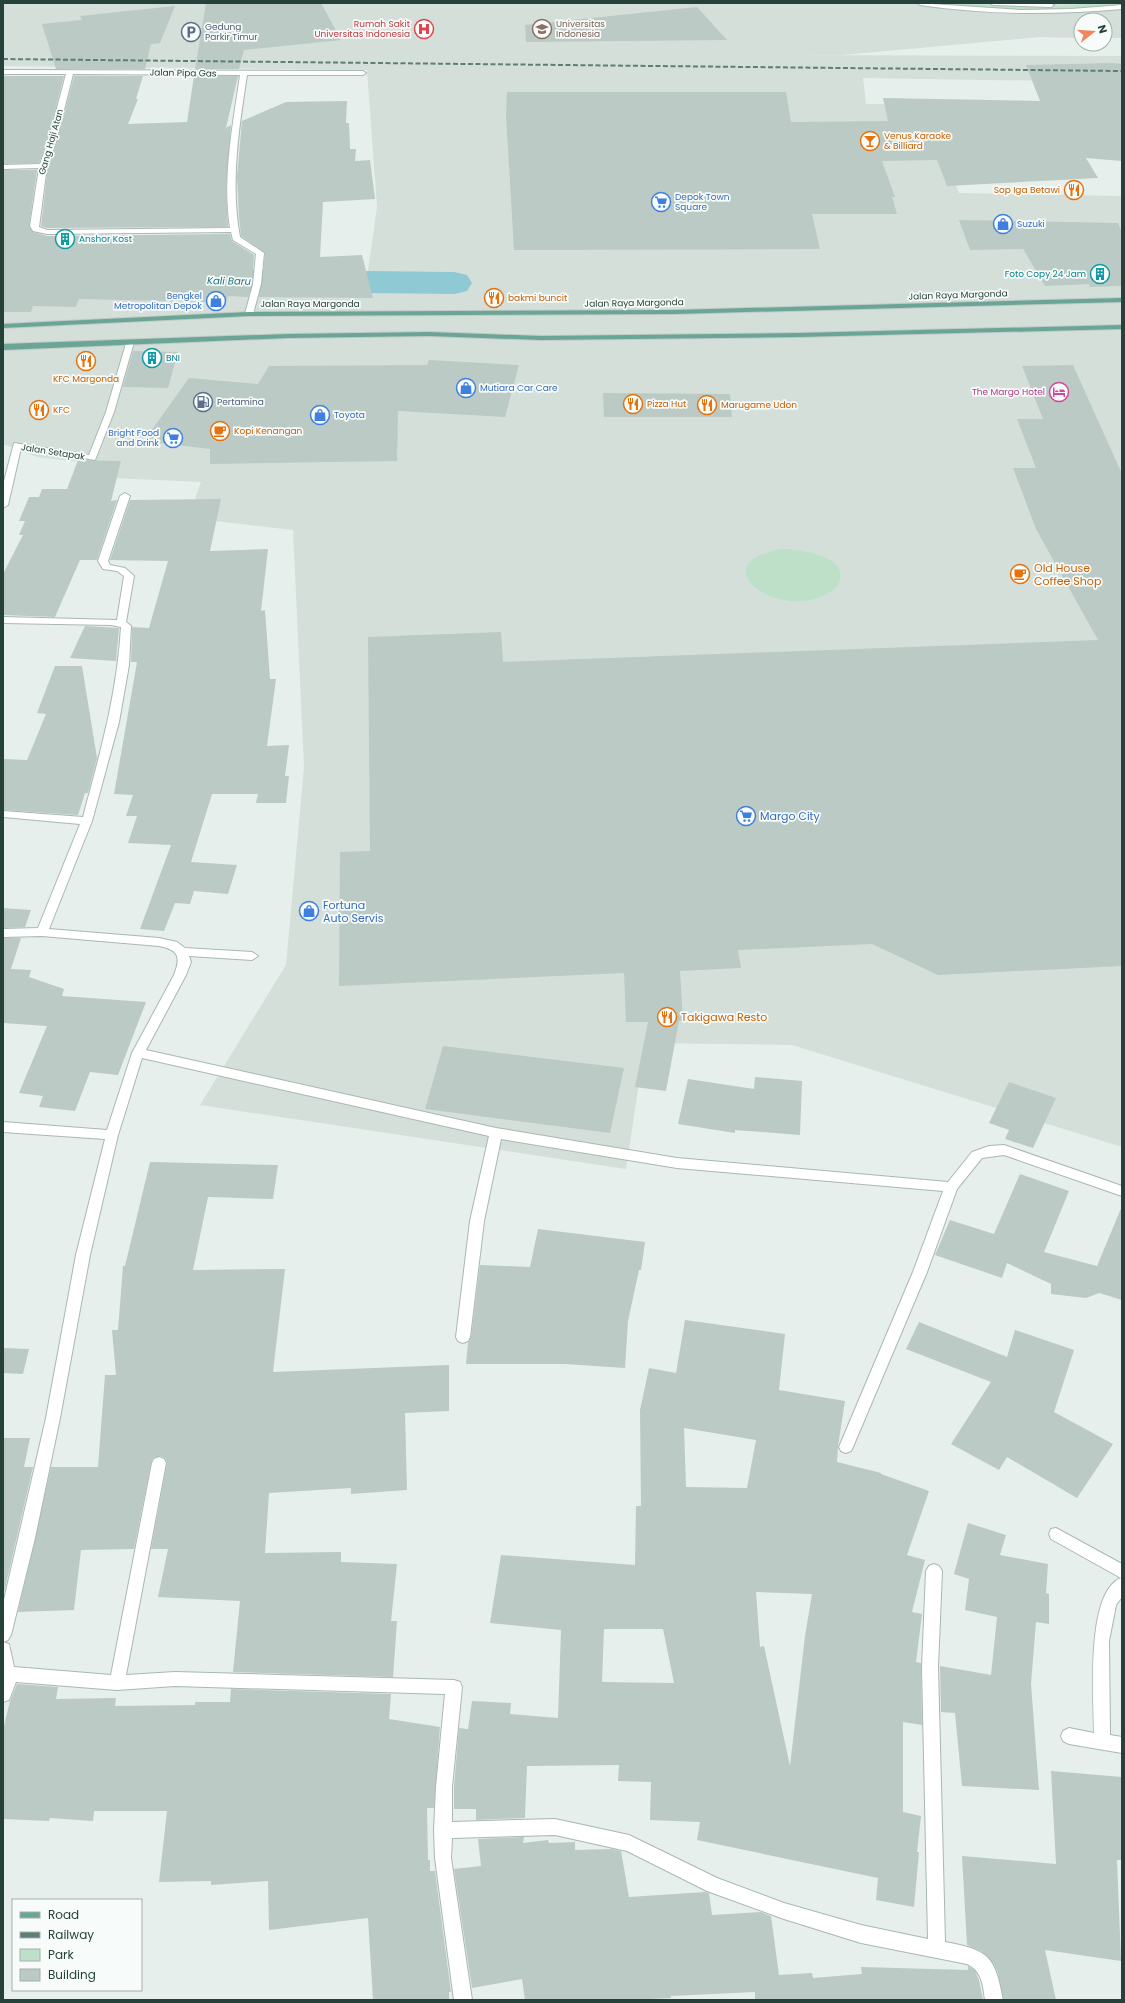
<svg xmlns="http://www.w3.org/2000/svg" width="1125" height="2003" viewBox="0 0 1125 2003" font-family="Poppins,sans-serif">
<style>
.built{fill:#d4dfda}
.green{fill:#bfe0c8}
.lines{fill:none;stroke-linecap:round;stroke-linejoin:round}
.river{fill:#8ec9d4;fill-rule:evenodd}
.building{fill:#bbcac4;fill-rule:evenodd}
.minor-casing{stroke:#a8b8b2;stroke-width:2}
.major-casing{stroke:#c2cac8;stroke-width:2}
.minor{fill:#fff;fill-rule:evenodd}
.major{fill:#6aa596;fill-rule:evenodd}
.rail{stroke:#5f7d75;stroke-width:2;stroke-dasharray:5 2.5;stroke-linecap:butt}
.labels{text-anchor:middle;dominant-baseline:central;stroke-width:3.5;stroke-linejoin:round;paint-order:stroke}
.far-health-label{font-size:9px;fill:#be3a42;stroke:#f7fbf9;text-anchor:end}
.far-education-label{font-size:9px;fill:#785e54;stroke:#f7fbf9;text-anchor:start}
.far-service-label{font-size:9px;fill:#4e5e75;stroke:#f7fbf9;text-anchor:start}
.far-street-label{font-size:9px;fill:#24423a;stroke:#f7fbf9}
.far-food-label{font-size:9px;fill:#c56008;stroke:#f7fbf9;text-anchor:start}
.far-shop-label{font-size:9px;fill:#366cbe;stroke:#f7fbf9;text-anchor:start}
.far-culture-label{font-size:9px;fill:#0d838f;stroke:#f7fbf9;text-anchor:start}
.far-hotel-label{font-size:9px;fill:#b23c85;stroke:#f7fbf9;text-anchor:end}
.far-water-label{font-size:10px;font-style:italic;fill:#1c6f80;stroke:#f7fbf9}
.food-label{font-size:11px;fill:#c56008;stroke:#f7fbf9;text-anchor:start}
.shop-label{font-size:11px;fill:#366cbe;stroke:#f7fbf9;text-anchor:start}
</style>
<rect width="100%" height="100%" fill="#e6efeb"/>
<polygon class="built" points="3,3 1122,3 1122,38 1105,38 1105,20 1081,20 1081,38 1040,37 842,55 747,55 1122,56 1122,82 863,78 866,104 924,104 959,193 1122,196 1122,1147 792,1045 645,1043 626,1169 200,1105 286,965 304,767 293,530 188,518 201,482 113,478 88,463 37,457 3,444 3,245 176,281 366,285 377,207 367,70 3,66"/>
<g class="green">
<path d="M937 3C986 3 1034 10 1083 4 1094 3 1113 0 1122 4 1061 15 997 12 937 3Z"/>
<path d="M782 549C798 549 851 556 839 583 836 590 828 594 821 597 769 617 704 562 782 549Z"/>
</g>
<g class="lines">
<polygon class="river" points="176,269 454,272 467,275 472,283 467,291 454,294 176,291 163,288 158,280 163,272"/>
</g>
<g class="building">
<polygon points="206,3 321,3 341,40 244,50 239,69 195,69"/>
<polygon points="175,6 160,43 151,44 145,69 56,69 42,24 82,20 80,16"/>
<polygon points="697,7 727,40 526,42 525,25"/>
<polygon points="1113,63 1122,64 1122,161 1086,158 1098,178 947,186 937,160 882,161 895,197 892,197 897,214 812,214 820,249 514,250 506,115 507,92 786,92 791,122 888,121 883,98 1040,101 1026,65"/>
<polygon points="3,76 64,76 47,142 39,163 3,164"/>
<polygon points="74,76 143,76 136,99 138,99 128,124 187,122 194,76 238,76 226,128 231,125 226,190 228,227 47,228 41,226 48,166 57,142"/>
<polygon points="347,101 346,123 349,123 350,149 356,149 355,161 370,160 375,199 323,202 320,257 362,255 373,298 259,297 262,284 265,253 241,236 239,217 237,176 242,121 286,102"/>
<polygon points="3,170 37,170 29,226 33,232 47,236 230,234 232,241 254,255 252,284 248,297 228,296 227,300 209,300 208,302 79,299 76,307 33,306 31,312 3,312"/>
<polygon points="959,220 1118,223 1122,233 1122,286 1090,287 1089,284 1045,286 1023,249 970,250"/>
<polygon points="133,351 178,352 168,388 123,387"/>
<polygon points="429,360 519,365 505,417 398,411 397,461 210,464 210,449 144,441 189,378 258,384 269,366 427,365"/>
<polygon points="1073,365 1122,474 1122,966 938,975 872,944 738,950 741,968 680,971 683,1021 679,1021 666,1091 635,1087 648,1022 626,1022 624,973 339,986 340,852 370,851 368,637 501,632 503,662 1098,640 1036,529 1013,468 1036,468 1017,419 1043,419 1022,366"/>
<polygon points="603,393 730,394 732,417 604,417"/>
<polygon points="78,460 121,461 111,501 117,500 97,560 80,560 55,617 3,615 3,574 23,535 19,535 25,521 19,521 29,497 39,497 42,489 67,489"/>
<polygon points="221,499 210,551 268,549 261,611 265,610 270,679 276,679 267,746 289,745 285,776 289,776 286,803 256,803 258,794 212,794 191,862 237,865 228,894 194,891 190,904 175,903 164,931 140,929 171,845 128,843 137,816 126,816 133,795 114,794 137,662 131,662 132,627 149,628 168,561 110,560 130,500"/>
<polygon points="85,626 119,628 116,661 70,658"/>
<polygon points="55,666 82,666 97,758 88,793 85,793 78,815 3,810 3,759 27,760 46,714 37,713"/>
<polygon points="3,908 31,910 25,927 3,928"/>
<polygon points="3,938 21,938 11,969 31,970 29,977 64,989 62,996 146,1002 118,1075 90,1072 75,1111 39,1107 43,1096 19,1093 47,1026 3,1023"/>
<polygon points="443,1046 624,1068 610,1133 425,1109"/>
<polygon points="755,1077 802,1081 800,1135 735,1130 735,1133 678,1124 688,1079 754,1089"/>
<polygon points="1009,1082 1056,1098 1033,1148 1005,1139 1009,1130 989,1123"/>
<polygon points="150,1162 278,1165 273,1199 208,1197 193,1270 285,1269 273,1372 449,1365 449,1411 405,1413 407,1490 351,1494 351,1488 269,1493 265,1553 341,1552 341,1562 397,1564 391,1621 397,1621 393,1677 233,1672 240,1601 158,1597 168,1549 151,1549 167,1463 165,1458 160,1456 153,1458 151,1463 134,1549 81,1550 74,1610 18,1612 51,1467 98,1467 105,1375 116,1375 112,1330 118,1330 123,1266 125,1266"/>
<polygon points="1020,1174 1069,1191 1044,1252 1097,1266 1122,1206 1122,1300 1099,1293 1086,1298 1051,1294 1051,1284 1007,1263 1002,1278 935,1255 950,1220 994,1234"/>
<polygon points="538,1229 645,1242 641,1270 639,1270 628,1321 625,1368 565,1364 466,1364 468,1343 471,1337 480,1265 530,1267"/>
<path d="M685 1320 785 1334 779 1390 845 1401 838 1446 837 1462 881 1473V1474L929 1491 907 1555 925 1560 912 1612 922 1614 916 1662 921 1663 922 1725 903 1722V1812L921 1816 917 1852H919L914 1907 876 1900 878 1878 697 1840 700 1822 650 1820 651 1782 618 1781 619 1765 527 1766 525 1818 476 1820V1809H454V1787L459 1728 468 1729 472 1701 511 1703 510 1714 558 1718 561 1630 490 1623 501 1555 635 1565 636 1506H641L640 1410 649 1368 676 1373ZM684 1428 756 1440 747 1488 686 1487ZM756 1592 812 1594 805 1636 790 1766 764 1646 760 1647ZM604 1629H663L674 1683 602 1682Z"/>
<polygon points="919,1322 1007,1357 1015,1330 1074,1350 1054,1412 1113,1444 1077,1498 1007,1457 999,1470 951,1444 991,1382 906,1349"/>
<polygon points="3,1348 29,1349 23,1374 3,1373"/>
<polygon points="3,1438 30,1438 24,1467 33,1467 3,1597"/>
<polygon points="968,1523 1006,1535 1000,1555 1048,1564 1046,1593 1049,1594 1049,1624 1036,1622 1031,1684 1039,1790 962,1786 955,1713 941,1712 940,1666 991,1675 997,1617 965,1610 969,1579 954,1574"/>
<polygon points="17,1684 58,1687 56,1699 116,1698 115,1706 195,1705 195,1702 230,1702 231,1689 391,1694 389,1719 440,1727 434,1808 427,1808 428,1860 430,1860 430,1871 435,1871 451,1992 449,1992 449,2000 373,2000 368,1918 269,1930 268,1881 211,1885 211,1881 159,1882 167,1811 94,1811 93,1821 50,1818 49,1821 3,1819 3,1730 10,1701"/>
<polygon points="1051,1771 1122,1777 1122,1860 1117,1860 1121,1961 1045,1950 1056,2000 1004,2000 998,1973 994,1964 981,1951 967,1945 962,1856 1056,1864"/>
<polygon points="524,1837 523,1843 548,1840 549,1843 575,1842 575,1850 612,1849 621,1851 629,1897 705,1892 709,1893 712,1915 761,1912 771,1916 779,1975 812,1973 813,1978 862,1974 861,1967 968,1970 968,1966 975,1971 979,1980 983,2000 755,2000 755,1992 671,1996 671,1998 629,2000 525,2000 522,1979 472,1988 454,1869 481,1866 478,1839"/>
</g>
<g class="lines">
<g class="minor-casing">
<g id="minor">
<path d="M917 3 1021 10 1071 9 1122 5V9C1054 15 988 15 920 5Z"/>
<polygon points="990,3 1049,3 1054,5 1051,7 993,5"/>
<path d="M3 70 363 71 366 73 363 75H247C239 128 230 183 240 237L264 253 261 284 253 314 249 316 245 314 253 284 256 254 233 240 231 232 47 234 33 231 30 226 39 168 3 169V165L40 164 48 142 66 74H3ZM73 74 240 75C233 124 222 178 230 228L47 230 39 227 47 166 56 142Z"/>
<polygon points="127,340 130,340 134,342 114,412 95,460 21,448 8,505 3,508 3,485 14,443 89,455 106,412"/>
<path d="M125 493 130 496 108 561 110 565 125 568 134 576 126 622 131 626 129 665 119 722 92 821 49 929 159 938 177 942 185 948 252 952 258 956 252 960 189 956 191 962 186 975 146 1050 496 1128 677 1158 948 1182 972 1152 989 1146 1004 1145 1122 1186V1196L1004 1155 982 1158 957 1189 927 1272 853 1447 851 1451 846 1453 841 1451 839 1447 913 1272 943 1191 677 1168 501 1139 484 1221 470 1337 468 1341 463 1343 458 1341 456 1337 470 1221 489 1136 142 1058 118 1135 90 1255 60 1418 35 1538 11 1635 8 1640 3 1642 9 1644 14 1667 111 1675 152 1463 154 1459 159 1457 164 1459 166 1463 126 1675 175 1672 454 1680 460 1682 462 1687 452 1787V1822L555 1819 629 1835 717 1878 784 1903 861 1925 928 1939 922 1667 926 1571 929 1566 934 1564 939 1566 942 1571 938 1667 945 1942C989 1950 995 1956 1003 2000H985C983 1985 982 1971 967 1964L861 1943 784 1919 707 1891 627 1851 555 1835 452 1838 451 1858 472 2000H454L435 1858 434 1830 436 1787 445 1694 175 1686 117 1690 16 1682 9 1700 3 1702V1604L46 1418 76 1255 105 1139 3 1132V1122L107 1130 132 1053 174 975C181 957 179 950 159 946L42 936 3 937V929L38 928 80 824 3 817V811L83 817C100 753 117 695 121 627L111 625 3 623V617L117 620 124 576 117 571 103 569 98 561 120 496Z"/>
<path d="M1056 1528 1122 1564V1597L1116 1605 1109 1641 1110 1735 1122 1737V1753L1069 1744 1063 1741 1061 1736 1063 1731 1069 1728 1094 1733C1094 1700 1085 1592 1121 1578L1051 1539 1049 1534 1051 1529Z"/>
</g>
</g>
<g class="major-casing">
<g id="major">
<polygon points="1122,298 1122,302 675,314 249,316 3,328 3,324 249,312 675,310"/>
<polygon points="1122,325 1122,329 799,337 541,340 429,336 288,338 3,350 3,344 288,334 429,332 541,336 799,333"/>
</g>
</g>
<use href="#minor" class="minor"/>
<use href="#major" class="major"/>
<polyline class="rail" points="3,59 1122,71"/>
</g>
<defs>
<g id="hospital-ring" transform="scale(1)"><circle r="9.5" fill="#f7fbf9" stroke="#e0444e" stroke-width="1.5"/><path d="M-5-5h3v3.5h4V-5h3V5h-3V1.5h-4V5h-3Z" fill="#e0444e"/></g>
<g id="university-ring" transform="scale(1)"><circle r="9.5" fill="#f7fbf9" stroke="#8d6e63" stroke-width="1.5"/><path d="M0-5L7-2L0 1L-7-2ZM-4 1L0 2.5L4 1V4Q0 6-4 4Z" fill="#8d6e63"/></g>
<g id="parking-ring" transform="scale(1)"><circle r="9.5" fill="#f7fbf9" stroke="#5c6f8a" stroke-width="1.5"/><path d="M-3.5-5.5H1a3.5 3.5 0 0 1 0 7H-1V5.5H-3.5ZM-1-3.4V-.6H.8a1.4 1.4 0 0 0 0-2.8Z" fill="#5c6f8a"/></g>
<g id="bar-ring" transform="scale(1)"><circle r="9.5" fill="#f7fbf9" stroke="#e8710a" stroke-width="1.5"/><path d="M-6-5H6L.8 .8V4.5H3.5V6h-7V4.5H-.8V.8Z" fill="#e8710a"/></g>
<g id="restaurant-ring" transform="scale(1)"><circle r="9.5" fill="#f7fbf9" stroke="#e8710a" stroke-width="1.5"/><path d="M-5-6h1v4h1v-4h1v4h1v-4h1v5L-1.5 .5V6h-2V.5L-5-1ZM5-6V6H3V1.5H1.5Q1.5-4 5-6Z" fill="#e8710a"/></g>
<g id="supermarket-ring" transform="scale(1)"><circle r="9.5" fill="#f7fbf9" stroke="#3f7fe0" stroke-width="1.5"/><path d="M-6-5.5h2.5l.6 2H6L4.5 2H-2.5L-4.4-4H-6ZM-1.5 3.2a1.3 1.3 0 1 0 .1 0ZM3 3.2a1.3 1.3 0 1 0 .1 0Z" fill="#3f7fe0"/></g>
<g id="shop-ring" transform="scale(1)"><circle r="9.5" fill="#f7fbf9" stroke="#3f7fe0" stroke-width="1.5"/><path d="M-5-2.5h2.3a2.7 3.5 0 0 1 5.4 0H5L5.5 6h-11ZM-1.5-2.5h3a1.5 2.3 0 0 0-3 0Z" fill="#3f7fe0"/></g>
<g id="building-ring" transform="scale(1)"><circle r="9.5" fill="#f7fbf9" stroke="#0f9aa8" stroke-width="1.5"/><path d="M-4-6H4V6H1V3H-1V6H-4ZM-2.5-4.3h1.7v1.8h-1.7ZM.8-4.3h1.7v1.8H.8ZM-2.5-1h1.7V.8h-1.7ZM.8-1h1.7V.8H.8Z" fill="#0f9aa8"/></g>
<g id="hotel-ring" transform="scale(1)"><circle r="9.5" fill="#f7fbf9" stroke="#d1479c" stroke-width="1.5"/><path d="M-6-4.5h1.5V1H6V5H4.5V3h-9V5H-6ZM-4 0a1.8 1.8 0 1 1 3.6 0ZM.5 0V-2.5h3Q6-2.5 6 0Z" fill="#d1479c"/></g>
<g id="fuel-ring" transform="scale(1)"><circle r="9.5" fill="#f7fbf9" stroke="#5c6f8a" stroke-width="1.5"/><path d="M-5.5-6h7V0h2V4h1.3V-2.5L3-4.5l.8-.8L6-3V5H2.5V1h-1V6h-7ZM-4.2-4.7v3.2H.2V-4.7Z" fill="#5c6f8a"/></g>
<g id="cafe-ring" transform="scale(1)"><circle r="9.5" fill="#f7fbf9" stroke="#e8710a" stroke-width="1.5"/><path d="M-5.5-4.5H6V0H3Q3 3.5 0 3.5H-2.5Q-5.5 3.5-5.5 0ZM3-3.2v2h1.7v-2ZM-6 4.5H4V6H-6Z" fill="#e8710a"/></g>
</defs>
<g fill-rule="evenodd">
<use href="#hospital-ring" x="424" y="29"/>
<use href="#university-ring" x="542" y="29"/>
<use href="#parking-ring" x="191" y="32"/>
<use href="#bar-ring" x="870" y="141"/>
<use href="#restaurant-ring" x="1074" y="190"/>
<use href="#supermarket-ring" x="661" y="202"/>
<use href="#shop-ring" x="1003" y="224"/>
<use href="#building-ring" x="65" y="239"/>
<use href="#building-ring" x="1100" y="274"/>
<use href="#restaurant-ring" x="494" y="298"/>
<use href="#shop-ring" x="216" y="301"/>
<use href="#building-ring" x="152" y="358"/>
<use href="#restaurant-ring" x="86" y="361"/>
<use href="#shop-ring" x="466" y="388"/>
<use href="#hotel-ring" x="1059" y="392"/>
<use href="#fuel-ring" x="203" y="402"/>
<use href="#restaurant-ring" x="633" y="404"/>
<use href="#restaurant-ring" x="707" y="405"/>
<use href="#restaurant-ring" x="39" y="410"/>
<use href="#shop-ring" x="320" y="415"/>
<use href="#cafe-ring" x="220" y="431"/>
<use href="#supermarket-ring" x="173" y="438"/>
<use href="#cafe-ring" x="1020" y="574"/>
<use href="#supermarket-ring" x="746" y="816"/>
<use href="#shop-ring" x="309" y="911"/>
<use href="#restaurant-ring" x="667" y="1017"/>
</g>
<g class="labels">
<g class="far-health-label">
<text x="410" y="24">Rumah Sakit<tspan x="410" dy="10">Universitas Indonesia</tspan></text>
</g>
<g class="far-education-label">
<text x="556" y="24">Universitas<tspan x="556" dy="10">Indonesia</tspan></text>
</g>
<g class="far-service-label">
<text x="205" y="27">Gedung<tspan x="205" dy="10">Parkir Timur</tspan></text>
<text x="217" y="402">Pertamina</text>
</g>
<g class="far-street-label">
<text transform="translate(183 73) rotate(1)">Jalan Pipa Gas</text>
<text transform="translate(51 142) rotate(-74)">Gang Haji Atan</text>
<text transform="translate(958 295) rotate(-2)">Jalan Raya Margonda</text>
<text transform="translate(634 303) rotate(-1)">Jalan Raya Margonda</text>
<text x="310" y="304">Jalan Raya Margonda</text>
<text transform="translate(53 452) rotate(9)">Jalan Setapak</text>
</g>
<g class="far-food-label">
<text x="884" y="136">Venus Karaoke<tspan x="884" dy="10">&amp; Billiard</tspan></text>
<text x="1060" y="190" text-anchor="end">Sop Iga Betawi</text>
<text x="508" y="298">bakmi buncit</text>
<text x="86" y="379" text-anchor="middle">KFC Margonda</text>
<text x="647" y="404">Pizza Hut</text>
<text x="721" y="405">Marugame Udon</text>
<text x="53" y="410">KFC</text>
<text x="234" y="431">Kopi Kenangan</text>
</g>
<g class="far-shop-label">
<text x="675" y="197">Depok Town<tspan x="675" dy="10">Square</tspan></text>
<text x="1017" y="224">Suzuki</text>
<text x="202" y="296" text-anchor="end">Bengkel<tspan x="202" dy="10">Metropolitan Depok</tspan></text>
<text x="480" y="388">Mutiara Car Care</text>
<text x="334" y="415">Toyota</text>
<text x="159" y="433" text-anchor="end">Bright Food<tspan x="159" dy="10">and Drink</tspan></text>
</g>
<g class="far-culture-label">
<text x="79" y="239">Anshor Kost</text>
<text x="1086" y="274" text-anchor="end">Foto Copy 24 Jam</text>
<text x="166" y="358">BNI</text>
</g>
<g class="far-hotel-label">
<text x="1045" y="392">The Margo Hotel</text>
</g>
<g class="far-water-label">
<text transform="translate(229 281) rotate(1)">Kali Baru</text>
</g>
<g class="food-label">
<text x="1034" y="568">Old House<tspan x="1034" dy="13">Coffee Shop</tspan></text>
<text x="681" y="1017">Takigawa Resto</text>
</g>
<g class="shop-label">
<text x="760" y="816">Margo City</text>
<text x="323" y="905">Fortuna<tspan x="323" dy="13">Auto Servis</tspan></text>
</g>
</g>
<rect width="1125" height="2003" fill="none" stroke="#24423a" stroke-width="8"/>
<rect x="12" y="1899" width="130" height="92" fill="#f7fbf9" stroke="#a3b1ad"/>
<rect x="20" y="1912" width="20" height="6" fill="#6aa596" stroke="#a3b1ad"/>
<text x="48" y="1919" font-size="12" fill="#24423a">Road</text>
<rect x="20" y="1932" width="20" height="6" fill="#5f7d75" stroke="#a3b1ad"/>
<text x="48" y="1939" font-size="12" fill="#24423a">Railway</text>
<rect x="20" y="1949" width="20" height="12" fill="#bfe0c8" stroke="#a3b1ad"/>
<text x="48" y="1959" font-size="12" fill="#24423a">Park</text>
<rect x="20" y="1969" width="20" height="12" fill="#bbcac4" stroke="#a3b1ad"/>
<text x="48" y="1979" font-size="12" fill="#24423a">Building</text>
<g transform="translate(1093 32) rotate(73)"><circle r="19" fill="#f7fbf9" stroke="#a3b1ad"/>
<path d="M0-3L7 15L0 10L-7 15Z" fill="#f4845f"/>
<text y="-6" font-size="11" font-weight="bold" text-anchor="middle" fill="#24423a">N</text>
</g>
</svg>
